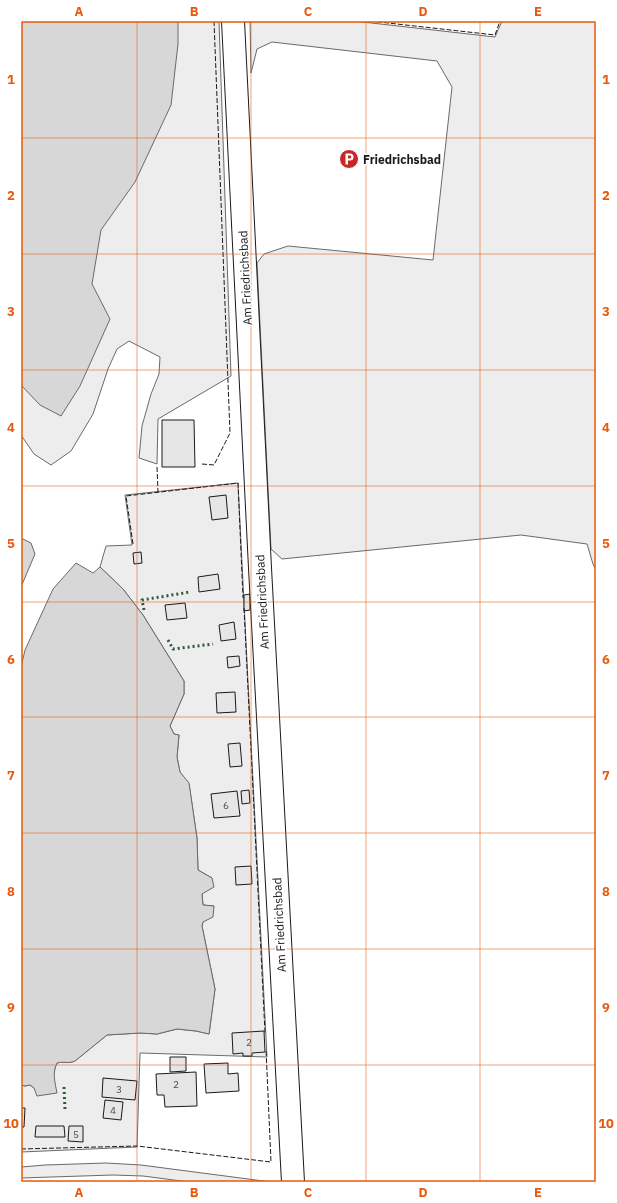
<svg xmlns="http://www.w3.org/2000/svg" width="617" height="1203" viewBox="0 0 617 1203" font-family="'IBM Plex Sans',sans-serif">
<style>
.green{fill:#ededed;stroke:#6a6a6a}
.water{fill:#d7d7d7;stroke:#6a6a6a}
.building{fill:#e6e6e6;stroke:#1a1a1a}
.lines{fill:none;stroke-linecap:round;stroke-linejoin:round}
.tertiary-casing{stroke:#1a1a1a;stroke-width:24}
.tertiary{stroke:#fff;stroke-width:22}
.hedge{stroke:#2b5a34;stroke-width:3;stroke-dasharray:2 3;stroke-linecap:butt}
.fence{stroke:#1a1a1a;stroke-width:1;stroke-dasharray:5 2;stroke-linecap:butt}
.grid{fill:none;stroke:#e8590c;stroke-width:1;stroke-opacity:0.55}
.labels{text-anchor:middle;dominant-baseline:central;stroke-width:3;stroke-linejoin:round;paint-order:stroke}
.number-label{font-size:10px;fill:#4d4d4d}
.poi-label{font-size:12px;font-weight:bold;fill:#1a1a1a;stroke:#fff;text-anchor:start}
.street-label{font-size:12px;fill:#1a1a1a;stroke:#fff}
.neatline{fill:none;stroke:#e8590c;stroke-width:1.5}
.grid-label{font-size:13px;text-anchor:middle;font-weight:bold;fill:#e8590c}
</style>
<rect width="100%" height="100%" fill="#fff"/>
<g class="green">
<polygon points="173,21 219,21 231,376 158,419 157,464 139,458 142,426 151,394 159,374 160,357 129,341 117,349 108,369 93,414 71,451 51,465 34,454 21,435 21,377 88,291 93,251"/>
<polygon points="250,21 354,21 495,37 502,21 596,21 596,570 593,564 587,544 521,535 282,559 271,549 257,263 264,254 288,246 433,260 452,87 437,61 272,42 257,49 251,73"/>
<path d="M238 483 267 1057 140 1053 137 1147 21 1152V1085L25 1086 30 1085 34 1088 54 1074 55 1068 57 1063C64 1061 68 1064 75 1061L107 1035 140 1033 157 1034 177 1029 196 1031 209 1034 215 989 202 926 203 922 214 906 203 905 202 894 212 878 198 870 197 838 189 784 180 772 177 757 179 735 174 734 170 726 184 694V681L143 615 123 589 100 567 106 546 132 545 125 495Z"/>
<polygon points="106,1163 141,1165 271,1182 189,1182 143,1176 113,1175 21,1178 21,1167 45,1165"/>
</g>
<g class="water">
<polygon points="21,21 178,21 178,44 171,105 135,182 101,230 92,284 110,319 80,386 61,416 40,405 21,385"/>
<polygon points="21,538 31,543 35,554 21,587"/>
<path d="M76 563 93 573 100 567 123 589 143 615 184 681V694L170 726 174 734 179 735 177 757 180 772 189 783 197 838 198 870 212 878 214 887 202 894 203 905 214 906 213 917 203 922 202 926 215 989 209 1034 196 1031 177 1029 157 1034 140 1033 107 1035 75 1061C68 1064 64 1061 57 1063 52 1073 55 1082 57 1093L37 1096 34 1088 30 1085 25 1086 21 1085V667L25 650 53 589Z"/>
</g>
<g class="building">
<polygon points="162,420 194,420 195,467 162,467"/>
<polygon points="226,495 228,518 212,520 209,497"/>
<polygon points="141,552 142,563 134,564 133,553"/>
<polygon points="218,574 220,589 199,592 198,577"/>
<polygon points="250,594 250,610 244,611 244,595"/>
<polygon points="185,603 187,618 167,620 165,605"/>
<polygon points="234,622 236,639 221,641 219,625"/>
<polygon points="239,656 240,666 228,668 227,657"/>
<polygon points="235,692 236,712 217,713 216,693"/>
<polygon points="240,743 242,766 230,767 228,744"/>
<polygon points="249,790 250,803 242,804 241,791"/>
<polygon points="237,791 240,816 214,818 211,794"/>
<polygon points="251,866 252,884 236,885 235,867"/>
<polygon points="264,1031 265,1052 252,1053 252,1056 243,1056 243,1053 233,1054 232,1033"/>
<polygon points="170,1057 186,1057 186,1071 170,1072"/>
<polygon points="228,1063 228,1074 238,1073 239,1091 206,1093 204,1064"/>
<polygon points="196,1072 197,1106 165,1107 164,1095 157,1095 156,1074"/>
<polygon points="103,1078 137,1081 135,1100 102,1097"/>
<polygon points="105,1100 123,1102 121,1120 103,1118"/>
<polygon points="21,1108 25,1108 24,1127 21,1127"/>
<polygon points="36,1126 64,1126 65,1137 35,1137"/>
<polygon points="69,1126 83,1126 83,1142 68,1141"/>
</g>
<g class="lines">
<g class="tertiary-casing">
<polyline id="tertiary" points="233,21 260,568 293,1182"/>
</g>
<use href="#tertiary" class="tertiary"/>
<g class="hedge">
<polyline points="144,610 142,600 190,592"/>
<polyline points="168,640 173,649 213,644"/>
<polyline points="64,1087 65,1110"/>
</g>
<g class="fence">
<polyline points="370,21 495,35 500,21"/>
<polyline points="202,464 214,465 230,433 214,21"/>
<polyline points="157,467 158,492"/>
<polyline points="133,544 126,496 238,483 243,598"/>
<polyline points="244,608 265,1033"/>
<polyline points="21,1149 137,1146 271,1162 266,1049"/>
</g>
</g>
<path class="grid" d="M137 21V1182M251 21V1182M366 21V1182M480 21V1182M21 138H596M21 254H596M21 370H596M21 486H596M21 602H596M21 717H596M21 833H596M21 949H596M21 1065H596"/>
<defs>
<g id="parking-disc" transform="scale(1)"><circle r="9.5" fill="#c62828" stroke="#fff"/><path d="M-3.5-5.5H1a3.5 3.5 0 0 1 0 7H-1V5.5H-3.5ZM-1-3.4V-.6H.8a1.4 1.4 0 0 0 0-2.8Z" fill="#fff"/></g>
</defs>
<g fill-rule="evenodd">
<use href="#parking-disc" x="349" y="159"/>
</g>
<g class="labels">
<g class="number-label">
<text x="226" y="805">6</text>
<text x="249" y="1042">2</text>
<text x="176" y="1084">2</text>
<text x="119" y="1089">3</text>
<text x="113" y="1110">4</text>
<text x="76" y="1134">5</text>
</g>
<g class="poi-label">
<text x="363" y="159">Friedrichsbad</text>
</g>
<g class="street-label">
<text transform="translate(245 278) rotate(-93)">Am Friedrichsbad</text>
<text transform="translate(262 602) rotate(-93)">Am Friedrichsbad</text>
<text transform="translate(279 925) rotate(-93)">Am Friedrichsbad</text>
</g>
</g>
<rect width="617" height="1203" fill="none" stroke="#ffffff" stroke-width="44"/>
<rect x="22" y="22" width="573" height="1159" class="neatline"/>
<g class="grid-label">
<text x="79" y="16">A</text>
<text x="194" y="16">B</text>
<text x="308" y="16">C</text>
<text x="423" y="16">D</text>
<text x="538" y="16">E</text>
<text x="11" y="84">1</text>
<text x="606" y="84">1</text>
<text x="11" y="200">2</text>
<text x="606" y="200">2</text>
<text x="11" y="316">3</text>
<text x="606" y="316">3</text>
<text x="11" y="432">4</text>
<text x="606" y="432">4</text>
<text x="11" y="548">5</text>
<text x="606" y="548">5</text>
<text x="11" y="664">6</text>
<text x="606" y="664">6</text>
<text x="11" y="780">7</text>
<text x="606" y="780">7</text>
<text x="11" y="896">8</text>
<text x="606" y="896">8</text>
<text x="11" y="1012">9</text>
<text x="606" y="1012">9</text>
<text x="11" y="1128">10</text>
<text x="606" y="1128">10</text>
<text x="79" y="1197">A</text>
<text x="194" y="1197">B</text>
<text x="308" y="1197">C</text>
<text x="423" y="1197">D</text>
<text x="538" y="1197">E</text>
</g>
</svg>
